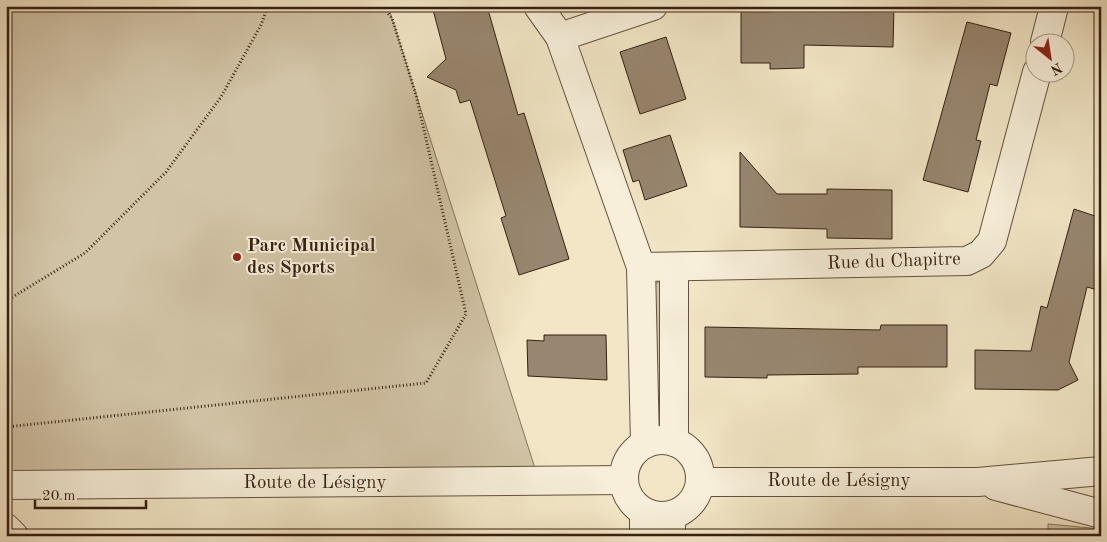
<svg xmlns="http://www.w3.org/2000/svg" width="1107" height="542" viewBox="0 0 1107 542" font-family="'Old Standard TT',serif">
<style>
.green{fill:#d2c4a7;stroke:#84725c}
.building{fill:#988670;stroke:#361f12}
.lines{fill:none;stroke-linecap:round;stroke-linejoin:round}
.minor-casing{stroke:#65513f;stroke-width:30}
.tertiary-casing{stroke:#65513f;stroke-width:30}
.path{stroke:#361f12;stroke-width:3;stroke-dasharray:1 2.5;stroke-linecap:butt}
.minor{stroke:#f7efda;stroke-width:28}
.tertiary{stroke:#f7efda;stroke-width:28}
.poi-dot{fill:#8f2418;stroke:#f7efda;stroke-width:2}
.labels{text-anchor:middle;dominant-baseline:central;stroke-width:4;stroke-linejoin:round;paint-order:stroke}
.poi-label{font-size:19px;font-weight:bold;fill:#361f12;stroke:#f7efda;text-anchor:start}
.street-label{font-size:19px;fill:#361f12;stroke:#f7efda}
</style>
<rect width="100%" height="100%" fill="#f2e6c6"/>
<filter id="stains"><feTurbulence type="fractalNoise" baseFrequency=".004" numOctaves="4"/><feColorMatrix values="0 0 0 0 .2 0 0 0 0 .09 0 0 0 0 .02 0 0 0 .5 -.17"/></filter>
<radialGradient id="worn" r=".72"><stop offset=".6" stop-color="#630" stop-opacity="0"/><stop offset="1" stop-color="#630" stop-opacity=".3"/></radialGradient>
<g class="green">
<polygon points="6,6 388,6 539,481 6,485"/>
<polygon points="658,282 662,282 662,401 657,402 655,284"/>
<polygon points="1048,524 1101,529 1101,536 1048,536"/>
</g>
<g class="building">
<polygon points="432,6 487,6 518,115 524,113 569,259 519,275 501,218 506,216 470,100 460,103 456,90 427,77 446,59"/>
<polygon points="829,6 894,6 893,47 804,45 804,68 770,69 770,63 741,63 741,12 770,12 770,9 829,10"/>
<polygon points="967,22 1011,33 997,86 990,84 976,140 981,141 968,192 923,180"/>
<polygon points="666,37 686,99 640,114 620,52"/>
<polygon points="670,135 687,186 645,200 639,180 633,182 623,150"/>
<polygon points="740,152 777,194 827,194 827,189 892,190 892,239 827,238 827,229 740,227"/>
<polygon points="1074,209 1101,218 1101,291 1087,287 1069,362 1078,380 1058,390 975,389 975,350 1031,351 1041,306 1047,308"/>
<polygon points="881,325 947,325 947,367 858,367 858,374 767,375 767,378 705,377 705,327 880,330"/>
<polygon points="544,335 606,335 607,380 528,376 527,340 544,341"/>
</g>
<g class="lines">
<g class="minor-casing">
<g id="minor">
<polyline points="538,6 560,37"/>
<polyline points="1045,42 1054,7 1050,6"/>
<polyline points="641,267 967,261 981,254 992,241 1037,72"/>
<polyline points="674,267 674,442"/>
<polyline points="645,444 641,267 560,37 653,6"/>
<polyline points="644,512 644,536"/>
<polyline points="671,516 671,536"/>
<polyline points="6,528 14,536"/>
</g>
</g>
<g class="tertiary-casing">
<g id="tertiary">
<circle cx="662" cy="478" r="38"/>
<polyline points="700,482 978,482 1101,471"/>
<polyline points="6,485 624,480"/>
<polyline points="996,486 1101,514"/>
</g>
</g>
<g class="path">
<polyline points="6,301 85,253 166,172 221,97 261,25 268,6"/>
<polyline points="6,427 426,383 466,314 416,95 392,18 382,6"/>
</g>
<use href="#minor" class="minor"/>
<use href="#tertiary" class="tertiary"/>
</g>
<circle class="poi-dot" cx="237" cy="257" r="5"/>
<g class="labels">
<g class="poi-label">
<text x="247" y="246">Parc Municipal<tspan x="247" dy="22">des Sports</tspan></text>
</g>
<g class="street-label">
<text transform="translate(894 262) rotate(-2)">Rue du Chapitre</text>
<text x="839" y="481">Route de Lésigny</text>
<text x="315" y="483">Route de Lésigny</text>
</g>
</g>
<rect width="1107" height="542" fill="none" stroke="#f2e6c6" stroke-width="25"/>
<rect x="8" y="8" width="1092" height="527" fill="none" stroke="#361f12" stroke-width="2.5"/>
<rect x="12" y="12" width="1082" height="517" fill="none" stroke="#361f12"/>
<g transform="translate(1050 58) rotate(150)"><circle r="24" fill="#f7efda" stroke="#aa9c8a"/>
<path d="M0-4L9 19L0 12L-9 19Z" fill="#8f2418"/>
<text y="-8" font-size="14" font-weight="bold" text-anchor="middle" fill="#361f12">N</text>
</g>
<path d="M35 500v8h111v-8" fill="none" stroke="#361f12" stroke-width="2.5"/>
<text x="42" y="500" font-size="15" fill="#361f12" stroke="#f7efda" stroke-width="4" paint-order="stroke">20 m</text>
<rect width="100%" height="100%" filter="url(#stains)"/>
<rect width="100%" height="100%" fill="url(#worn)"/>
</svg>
